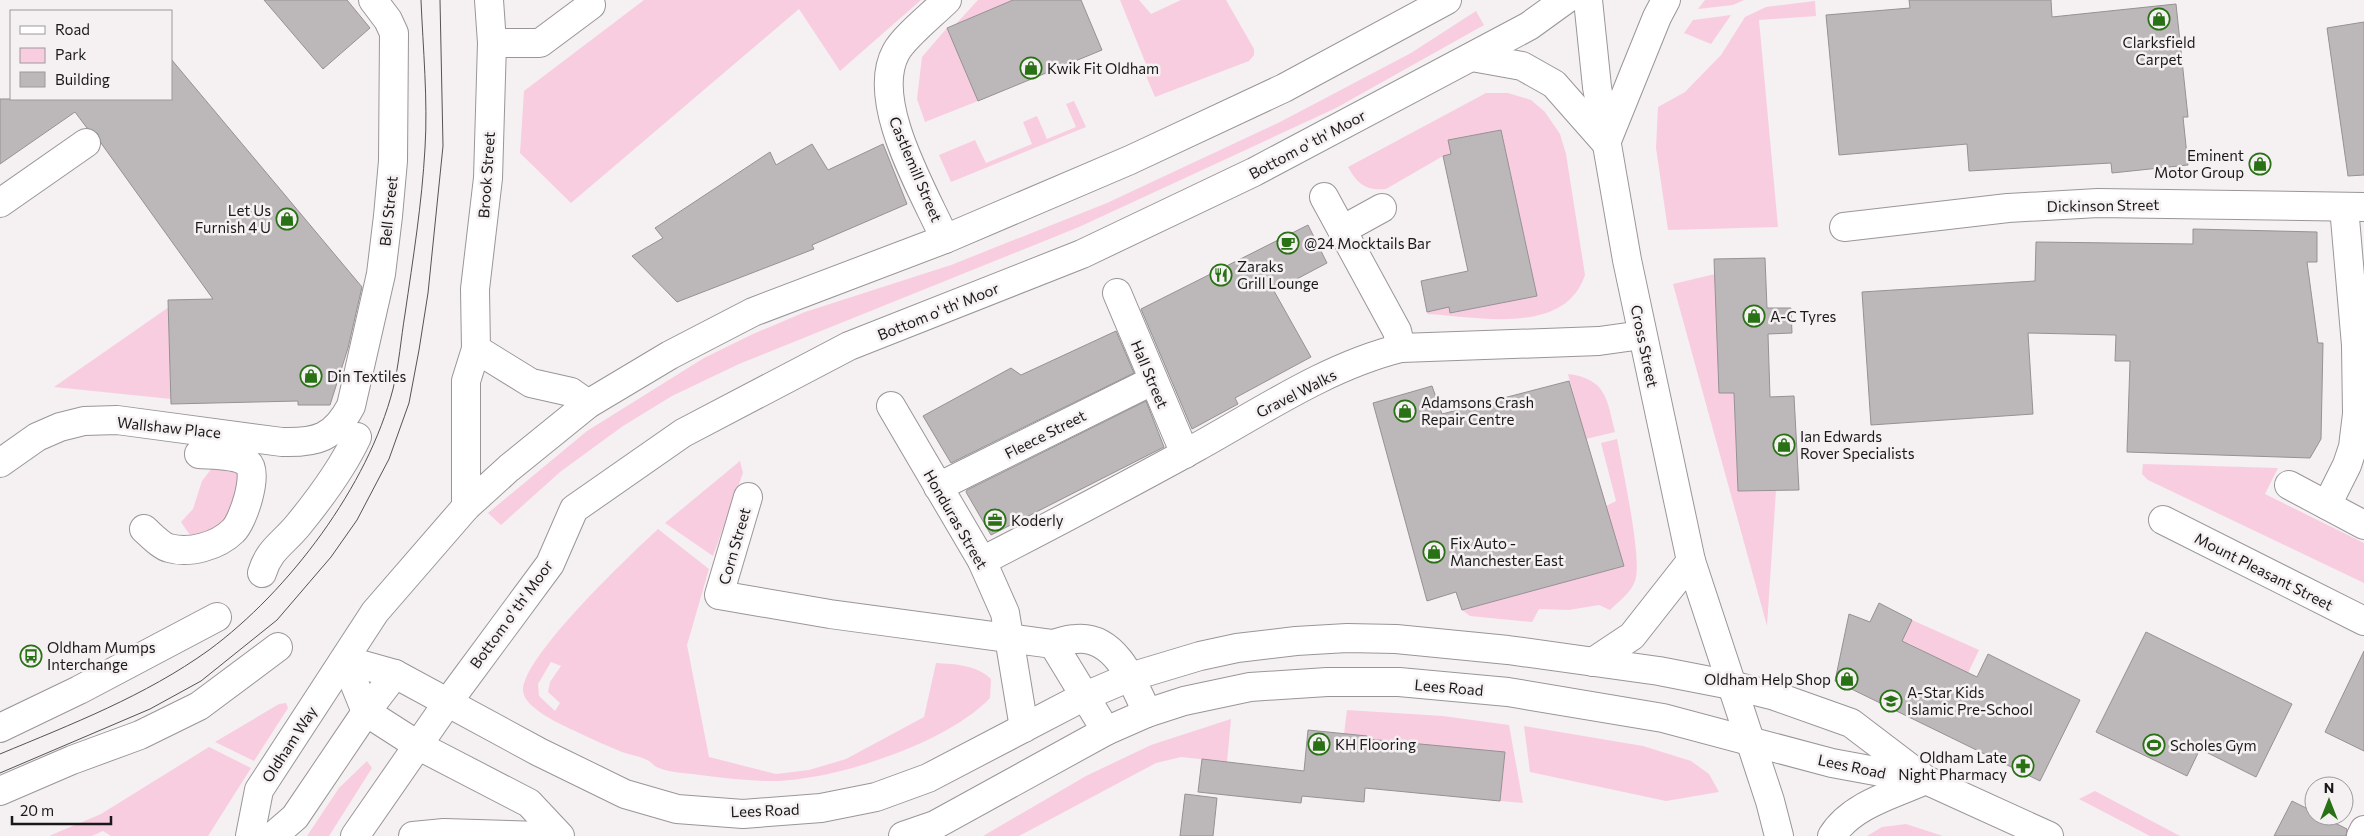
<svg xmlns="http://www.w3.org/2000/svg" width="2364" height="836" viewBox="0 0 2364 836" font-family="Commissioner,sans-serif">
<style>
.green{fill:#f9cde0;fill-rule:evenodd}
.building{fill:#bcb7b9;stroke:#969193}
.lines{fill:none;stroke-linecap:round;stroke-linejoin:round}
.minor-casing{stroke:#9a9698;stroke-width:30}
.major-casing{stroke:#9a9698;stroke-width:30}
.minor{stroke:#fff;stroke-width:28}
.major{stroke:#fff;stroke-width:28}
.tram{stroke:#565354;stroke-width:1}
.labels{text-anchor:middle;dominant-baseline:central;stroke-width:5;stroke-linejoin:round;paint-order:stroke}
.poi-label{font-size:15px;fill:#1a1919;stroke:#f5f0f2;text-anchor:start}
.street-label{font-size:15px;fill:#1a1919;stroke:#f5f0f2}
</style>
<rect width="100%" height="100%" fill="#f5f0f2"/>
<g class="green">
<polygon points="644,0 921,0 840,71 799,9 571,203 520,153 524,91"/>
<polygon points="978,0 1013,0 955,25"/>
<polygon points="1120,0 1139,0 1151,14 1181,0 1226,0 1254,49 1254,55 1249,61 1155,97 1144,71 1148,69"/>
<polygon points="1705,0 1744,0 1733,5 1698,9"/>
<polygon points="1815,1 1816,16 1759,20 1778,227 1668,230 1656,148 1658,107 1685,92 1721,55 1745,17 1766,7"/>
<polygon points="1476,11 1484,25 1336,108 1079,227 739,364 672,396 623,426 560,472 501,525 488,513 587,431 704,358 753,334 805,312 951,265 1107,203 1280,122 1411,53"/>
<polygon points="1731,15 1711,44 1684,33 1693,20"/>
<polygon points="947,28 978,101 925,122 917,99 922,57"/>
<path d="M1486 93H1508L1531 100 1545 112 1560 134 1566 154 1585 275C1565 336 1478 317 1428 314L1427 312 1449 307 1451 313 1537 296 1501 130 1449 140 1451 154 1443 156 1386 189C1366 191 1357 184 1348 167Z"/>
<polygon points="1074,101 1086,127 951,182 939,155 975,140 986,163 1032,144 1023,122 1037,116 1047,139 1076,127 1066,104"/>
<polygon points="1715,274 1719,393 1734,393 1738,491 1776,490 1767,626 1673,284"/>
<polygon points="169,307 171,399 54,387"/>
<path d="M1568 374C1607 379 1607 400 1615 432L1586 439Z"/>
<path d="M1617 439C1622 465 1643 562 1635 581 1631 593 1618 602 1610 610L1599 605 1569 610 1539 609 1532 622 1470 616 1462 610 1624 566 1606 506 1616 501 1601 443Z"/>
<polygon points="740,461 743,473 713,556 665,523"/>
<polygon points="2143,464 2278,468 2265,494 2364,543 2364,583 2148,480 2142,474"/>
<path d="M212 468 243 473C233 513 229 518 196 544L181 522 193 509 202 481Z"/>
<path d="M658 529 709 569 687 645 709 757 776 774 809 770 846 759 924 717 936 663C955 664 977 665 991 679L990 698C948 743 833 781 772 781 748 781 724 778 700 775 687 773 672 773 659 768 654 767 652 762 647 760 640 756 630 755 622 752 607 746 592 739 577 732 562 725 523 708 523 690 524 655 630 555 658 529ZM551 662 561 666 550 682 548 692 560 703 555 711 539 696 538 684Z"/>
<polygon points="1912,620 1979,650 1968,673 1952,664 1944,680 1938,677 1945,662 1930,654 1916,666 1924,651 1908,643 1900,659 1894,656"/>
<polygon points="286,703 288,708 254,761 215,742 279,704"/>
<polygon points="1347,710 1443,716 1509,725 1523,803 1500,801 1505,753 1367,739 1367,736 1344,734"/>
<polygon points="1231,719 1227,762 1181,757 1156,763 1019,836 983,836 1086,776 1151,745"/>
<polygon points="1524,726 1643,746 1691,761 1709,774 1719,792 1666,801 1530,772"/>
<polygon points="209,747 251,768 208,836 111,836 103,831 92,836 49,836 101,814"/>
<polygon points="367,761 372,768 329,836 307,836 339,788"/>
<polygon points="2095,791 2180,836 2150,836 2079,799"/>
<polygon points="1906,824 1943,836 1867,836 1882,827"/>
</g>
<g class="building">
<polygon points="264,0 347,0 370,28 323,69"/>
<polygon points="1013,0 1081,0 1102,50 978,101 947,28"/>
<polygon points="1909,0 2051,0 2052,17 2176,4 2188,117 2183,117 2188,165 2112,173 2111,163 1969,171 1967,144 1839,155 1826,15 1910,8"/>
<polygon points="2364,22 2364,175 2348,176 2327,28"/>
<polygon points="171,59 362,287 348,348 330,405 298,405 298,401 171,404 168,300 213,299 101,143 98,134 87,128 75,112 0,164 0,99 171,99"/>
<polygon points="1501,130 1537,296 1450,313 1449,307 1427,312 1421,281 1468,271 1443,156 1451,154 1448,140"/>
<polygon points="812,144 828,170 883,144 907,204 812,245 814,249 677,302 632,256 663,238 655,228 770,152 776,165"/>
<polygon points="1308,225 1327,263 1274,291 1311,357 1235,398 1238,404 1192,429 1141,309"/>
<polygon points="2193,229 2317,232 2317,262 2307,262 2318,343 2323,343 2321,439 2310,458 2127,452 2130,361 2115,361 2116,335 2028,333 2033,414 1871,425 1862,292 2035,281 2036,242 2193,244"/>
<polygon points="1765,258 1767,308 1791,308 1792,333 1768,334 1770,397 1794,396 1799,490 1738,491 1734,393 1719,393 1714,259"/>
<polygon points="1116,331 1134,373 951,463 923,416 1011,368 1021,375"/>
<polygon points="1569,381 1624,566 1462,610 1456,592 1427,601 1373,403 1432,386 1442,414"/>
<polygon points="1146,401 1164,447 991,535 966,492 967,490"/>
<polygon points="1879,603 1912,620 1902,641 1977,677 1988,654 2080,700 2040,781 1835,681 1849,614 1870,622"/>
<polygon points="2146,632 2292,704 2256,777 2200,749 2187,776 2096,732"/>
<polygon points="2364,651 2364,751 2325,732"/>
<polygon points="1308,730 1367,736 1367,739 1505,752 1500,801 1365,788 1364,802 1302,796 1301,803 1198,792 1202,759 1304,771"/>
<polygon points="1185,794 1217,798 1213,836 1180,836"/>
<polygon points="2292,801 2314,812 2314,816 2321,816 2347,829 2346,836 2274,836"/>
</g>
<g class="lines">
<g class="minor-casing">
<g id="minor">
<polyline points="492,43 540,43 591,5"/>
<polyline points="1324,197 1397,331 1401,348"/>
<polyline points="0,203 86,143"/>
<polyline points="1844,227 2008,208 2098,203 2364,207"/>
<polyline points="1342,230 1382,208"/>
<path d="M945 239C924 192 869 101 896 52 904 37 934 13 947 0"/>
<polyline points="1117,293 1185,454"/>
<polyline points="476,349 531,383 571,392 588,404"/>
<polyline points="891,406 982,561 1005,613 1024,728"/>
<path d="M0 463 37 437 60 427 84 421 117 420 282 442C317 443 334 438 351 406L381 274 388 216 393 161 394 33 388 20 373 0"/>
<polyline points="2289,485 2364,525"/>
<polyline points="938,487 1152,381"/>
<path d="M748 497 719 595 830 614 1053 644C1060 642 1068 639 1076 639 1116 635 1134 684 1147 713"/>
<polyline points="2327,505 2347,465 2353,447 2357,414 2356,345 2344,207"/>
<polyline points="466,507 466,381 476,349 475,289 488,178 492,43 489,0"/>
<polyline points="2163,520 2364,621"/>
<path d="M144 529C151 535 161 546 169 548 189 554 218 546 233 531 243 522 259 473 248 463 237 454 212 455 199 454"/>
<path d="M982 561C1054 524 1126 486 1197 447 1262 411 1328 366 1401 348L1599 341 1642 335"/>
<path d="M262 573C269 549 284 543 299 524 321 497 342 469 357 437"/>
<polyline points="1053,644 1106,731"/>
<polyline points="0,728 79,690 217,617"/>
<polyline points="0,791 72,760 140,735 199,706 278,647"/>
<polyline points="2361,836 2364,830"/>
</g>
</g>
<g class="major-casing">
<g id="major">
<polyline points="1588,0 1597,87 1627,260 1691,561 1770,801 1779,836"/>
<polyline points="1472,57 1522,66 1554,84 1606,143"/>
<polyline points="1606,143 1657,17 1666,0"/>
<polyline points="345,660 395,674 539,752 625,794 677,809 743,814 821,808 876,797 928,778 1083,697 1130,677 1200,656 1237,648 1296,641 1347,638 1396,639 1508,650 1659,671 1731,685 1775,696 1851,723 1926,780 2049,836"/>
<polyline points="345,660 366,712 419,746 529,803 560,836"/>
<polyline points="1593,662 1632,636 1691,561"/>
<polyline points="250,836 259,790 375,612 466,507 509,468 588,404 670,355 753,312 945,239 1130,160 1284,88 1447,0"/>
<polyline points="273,836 295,817 366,712 395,674"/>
<polyline points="355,836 448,702 550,564 574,509 683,433 849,346 1082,254 1254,172 1529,26 1565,0"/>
<polyline points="413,836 444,833 542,836"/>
<polyline points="903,836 935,825 1106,731 1147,713 1184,701 1250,687 1327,682 1399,682 1508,692 1663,718 1832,763 1924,780"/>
<path d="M1832 836C1851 805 1894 794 1926 780"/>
</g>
</g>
<use href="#minor" class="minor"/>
<use href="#major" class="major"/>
<g class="tram">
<path d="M0 754C72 724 145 696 209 650 289 591 368 486 393 389 399 365 401 338 405 314 413 259 422 203 425 148 428 101 423 48 421 0"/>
<polyline points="0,773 150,709 201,681 277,620 331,557 357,520 389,459 409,403 419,350 428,293 443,146 440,0"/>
</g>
</g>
<defs>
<g id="shop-ring" transform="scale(1.125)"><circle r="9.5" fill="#f5f0f2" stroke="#287114" stroke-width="1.5"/><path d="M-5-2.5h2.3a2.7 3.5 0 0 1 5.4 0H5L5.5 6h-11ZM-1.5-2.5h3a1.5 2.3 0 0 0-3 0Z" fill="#287114"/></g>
<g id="cafe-ring" transform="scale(1.125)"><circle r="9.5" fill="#f5f0f2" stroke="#287114" stroke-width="1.5"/><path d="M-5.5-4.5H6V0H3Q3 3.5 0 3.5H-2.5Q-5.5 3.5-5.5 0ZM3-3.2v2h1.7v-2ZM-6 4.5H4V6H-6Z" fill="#287114"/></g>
<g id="restaurant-ring" transform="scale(1.125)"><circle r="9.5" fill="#f5f0f2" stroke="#287114" stroke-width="1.5"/><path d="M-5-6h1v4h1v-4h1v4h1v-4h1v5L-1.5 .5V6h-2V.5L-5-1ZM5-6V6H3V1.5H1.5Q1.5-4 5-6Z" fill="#287114"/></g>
<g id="office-ring" transform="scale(1.125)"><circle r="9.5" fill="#f5f0f2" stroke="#287114" stroke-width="1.5"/><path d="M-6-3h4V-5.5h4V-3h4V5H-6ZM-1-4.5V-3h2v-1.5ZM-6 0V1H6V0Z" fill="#287114"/></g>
<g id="bus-ring" transform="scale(1.125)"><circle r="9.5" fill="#f5f0f2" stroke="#287114" stroke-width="1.5"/><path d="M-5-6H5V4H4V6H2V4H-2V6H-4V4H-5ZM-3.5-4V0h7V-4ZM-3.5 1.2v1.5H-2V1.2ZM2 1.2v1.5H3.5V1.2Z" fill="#287114"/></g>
<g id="school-ring" transform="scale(1.125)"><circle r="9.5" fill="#f5f0f2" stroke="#287114" stroke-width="1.5"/><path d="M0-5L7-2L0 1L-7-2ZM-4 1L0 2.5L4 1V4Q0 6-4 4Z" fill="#287114"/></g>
<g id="stadium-ring" transform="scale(1.125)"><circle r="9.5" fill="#f5f0f2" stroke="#287114" stroke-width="1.5"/><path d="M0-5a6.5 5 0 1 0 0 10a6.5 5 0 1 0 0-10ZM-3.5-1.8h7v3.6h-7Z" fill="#287114"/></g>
<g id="pharmacy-ring" transform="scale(1.125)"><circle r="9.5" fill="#f5f0f2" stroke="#287114" stroke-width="1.5"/><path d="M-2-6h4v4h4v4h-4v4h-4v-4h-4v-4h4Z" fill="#287114"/></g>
</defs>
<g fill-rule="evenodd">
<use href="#shop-ring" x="2159" y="19"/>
<use href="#shop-ring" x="1031" y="68"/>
<use href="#shop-ring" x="2260" y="164"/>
<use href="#shop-ring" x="287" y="219"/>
<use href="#cafe-ring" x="1288" y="243"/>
<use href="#restaurant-ring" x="1221" y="275"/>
<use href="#shop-ring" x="1754" y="316"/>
<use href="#shop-ring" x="311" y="376"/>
<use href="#shop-ring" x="1405" y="411"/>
<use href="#shop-ring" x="1784" y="445"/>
<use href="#office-ring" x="995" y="520"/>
<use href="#shop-ring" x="1434" y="552"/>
<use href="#bus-ring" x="31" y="656"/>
<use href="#shop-ring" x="1847" y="679"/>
<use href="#school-ring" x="1891" y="701"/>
<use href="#shop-ring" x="1319" y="744"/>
<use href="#stadium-ring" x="2154" y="745"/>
<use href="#pharmacy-ring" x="2023" y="766"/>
</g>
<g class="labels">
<g class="poi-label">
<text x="2159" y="42" text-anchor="middle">Clarksfield<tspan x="2159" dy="17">Carpet</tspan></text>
<text x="1047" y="68">Kwik Fit Oldham</text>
<text x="2244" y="155" text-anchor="end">Eminent<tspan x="2244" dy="17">Motor Group</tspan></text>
<text x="271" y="210" text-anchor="end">Let Us<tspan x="271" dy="17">Furnish 4 U</tspan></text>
<text x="1304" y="243">@24 Mocktails Bar</text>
<text x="1237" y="266">Zaraks<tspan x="1237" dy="17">Grill Lounge</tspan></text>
<text x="1770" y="316">A-C Tyres</text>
<text x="327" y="376">Din Textiles</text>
<text x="1421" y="402">Adamsons Crash<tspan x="1421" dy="17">Repair Centre</tspan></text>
<text x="1800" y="436">Ian Edwards<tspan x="1800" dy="17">Rover Specialists</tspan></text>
<text x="1011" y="520">Koderly</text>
<text x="1450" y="543">Fix Auto -<tspan x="1450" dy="17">Manchester East</tspan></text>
<text x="47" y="647">Oldham Mumps<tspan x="47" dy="17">Interchange</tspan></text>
<text x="1831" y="679" text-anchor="end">Oldham Help Shop</text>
<text x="1907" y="692">A-Star Kids<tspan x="1907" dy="17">Islamic Pre-School</tspan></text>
<text x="1335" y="744">KH Flooring</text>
<text x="2170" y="745">Scholes Gym</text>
<text x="2007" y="757" text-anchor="end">Oldham Late<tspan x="2007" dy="17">Night Pharmacy</tspan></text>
</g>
<g class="street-label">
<text transform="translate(1307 144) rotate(-28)">Bottom o' th' Moor</text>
<text transform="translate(916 169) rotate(67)">Castlemill Street</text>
<text transform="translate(486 175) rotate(-86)">Brook Street</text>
<text transform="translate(2103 205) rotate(-1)">Dickinson Street</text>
<text transform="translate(388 211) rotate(-84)">Bell Street</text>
<text transform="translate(938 311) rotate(-22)">Bottom o' th' Moor</text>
<text transform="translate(1645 346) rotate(78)">Cross Street</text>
<text transform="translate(1150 374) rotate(67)">Hall Street</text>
<text transform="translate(1296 393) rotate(-27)">Gravel Walks</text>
<text transform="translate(169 427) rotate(6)">Wallshaw Place</text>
<text transform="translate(1045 434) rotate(-27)">Fleece Street</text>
<text transform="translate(956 519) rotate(60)">Honduras Street</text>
<text transform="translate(734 546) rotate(-74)">Corn Street</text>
<text transform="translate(2264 571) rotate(27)">Mount Pleasant Street</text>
<text transform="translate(511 614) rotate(-54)">Bottom o' th' Moor</text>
<text transform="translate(1449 687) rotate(5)">Lees Road</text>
<text transform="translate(289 744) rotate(-57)">Oldham Way</text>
<text transform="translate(1852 766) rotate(12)">Lees Road</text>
<text transform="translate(765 810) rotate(-2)">Lees Road</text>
</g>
</g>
<rect x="10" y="10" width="162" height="90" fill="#f5f0f2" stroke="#9d9a9b"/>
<rect x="20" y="26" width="25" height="8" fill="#ffffff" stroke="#9d9a9b"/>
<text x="55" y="35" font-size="15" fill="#1a1919">Road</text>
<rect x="20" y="48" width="25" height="15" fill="#f9cde0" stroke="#9d9a9b"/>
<text x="55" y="60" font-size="15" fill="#1a1919">Park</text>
<rect x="20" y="72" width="25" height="15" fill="#bcb7b9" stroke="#9d9a9b"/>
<text x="55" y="85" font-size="15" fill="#1a1919">Building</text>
<g transform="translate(2329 801)"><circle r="24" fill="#f5f0f2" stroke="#9d9a9b"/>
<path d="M0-4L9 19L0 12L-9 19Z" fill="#287114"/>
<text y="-8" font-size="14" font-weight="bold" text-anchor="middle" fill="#1a1919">N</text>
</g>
<path d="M12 816v8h99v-8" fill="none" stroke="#1a1919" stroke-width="2.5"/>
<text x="20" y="816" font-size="15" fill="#1a1919" stroke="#f5f0f2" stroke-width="4" paint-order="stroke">20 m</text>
</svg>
